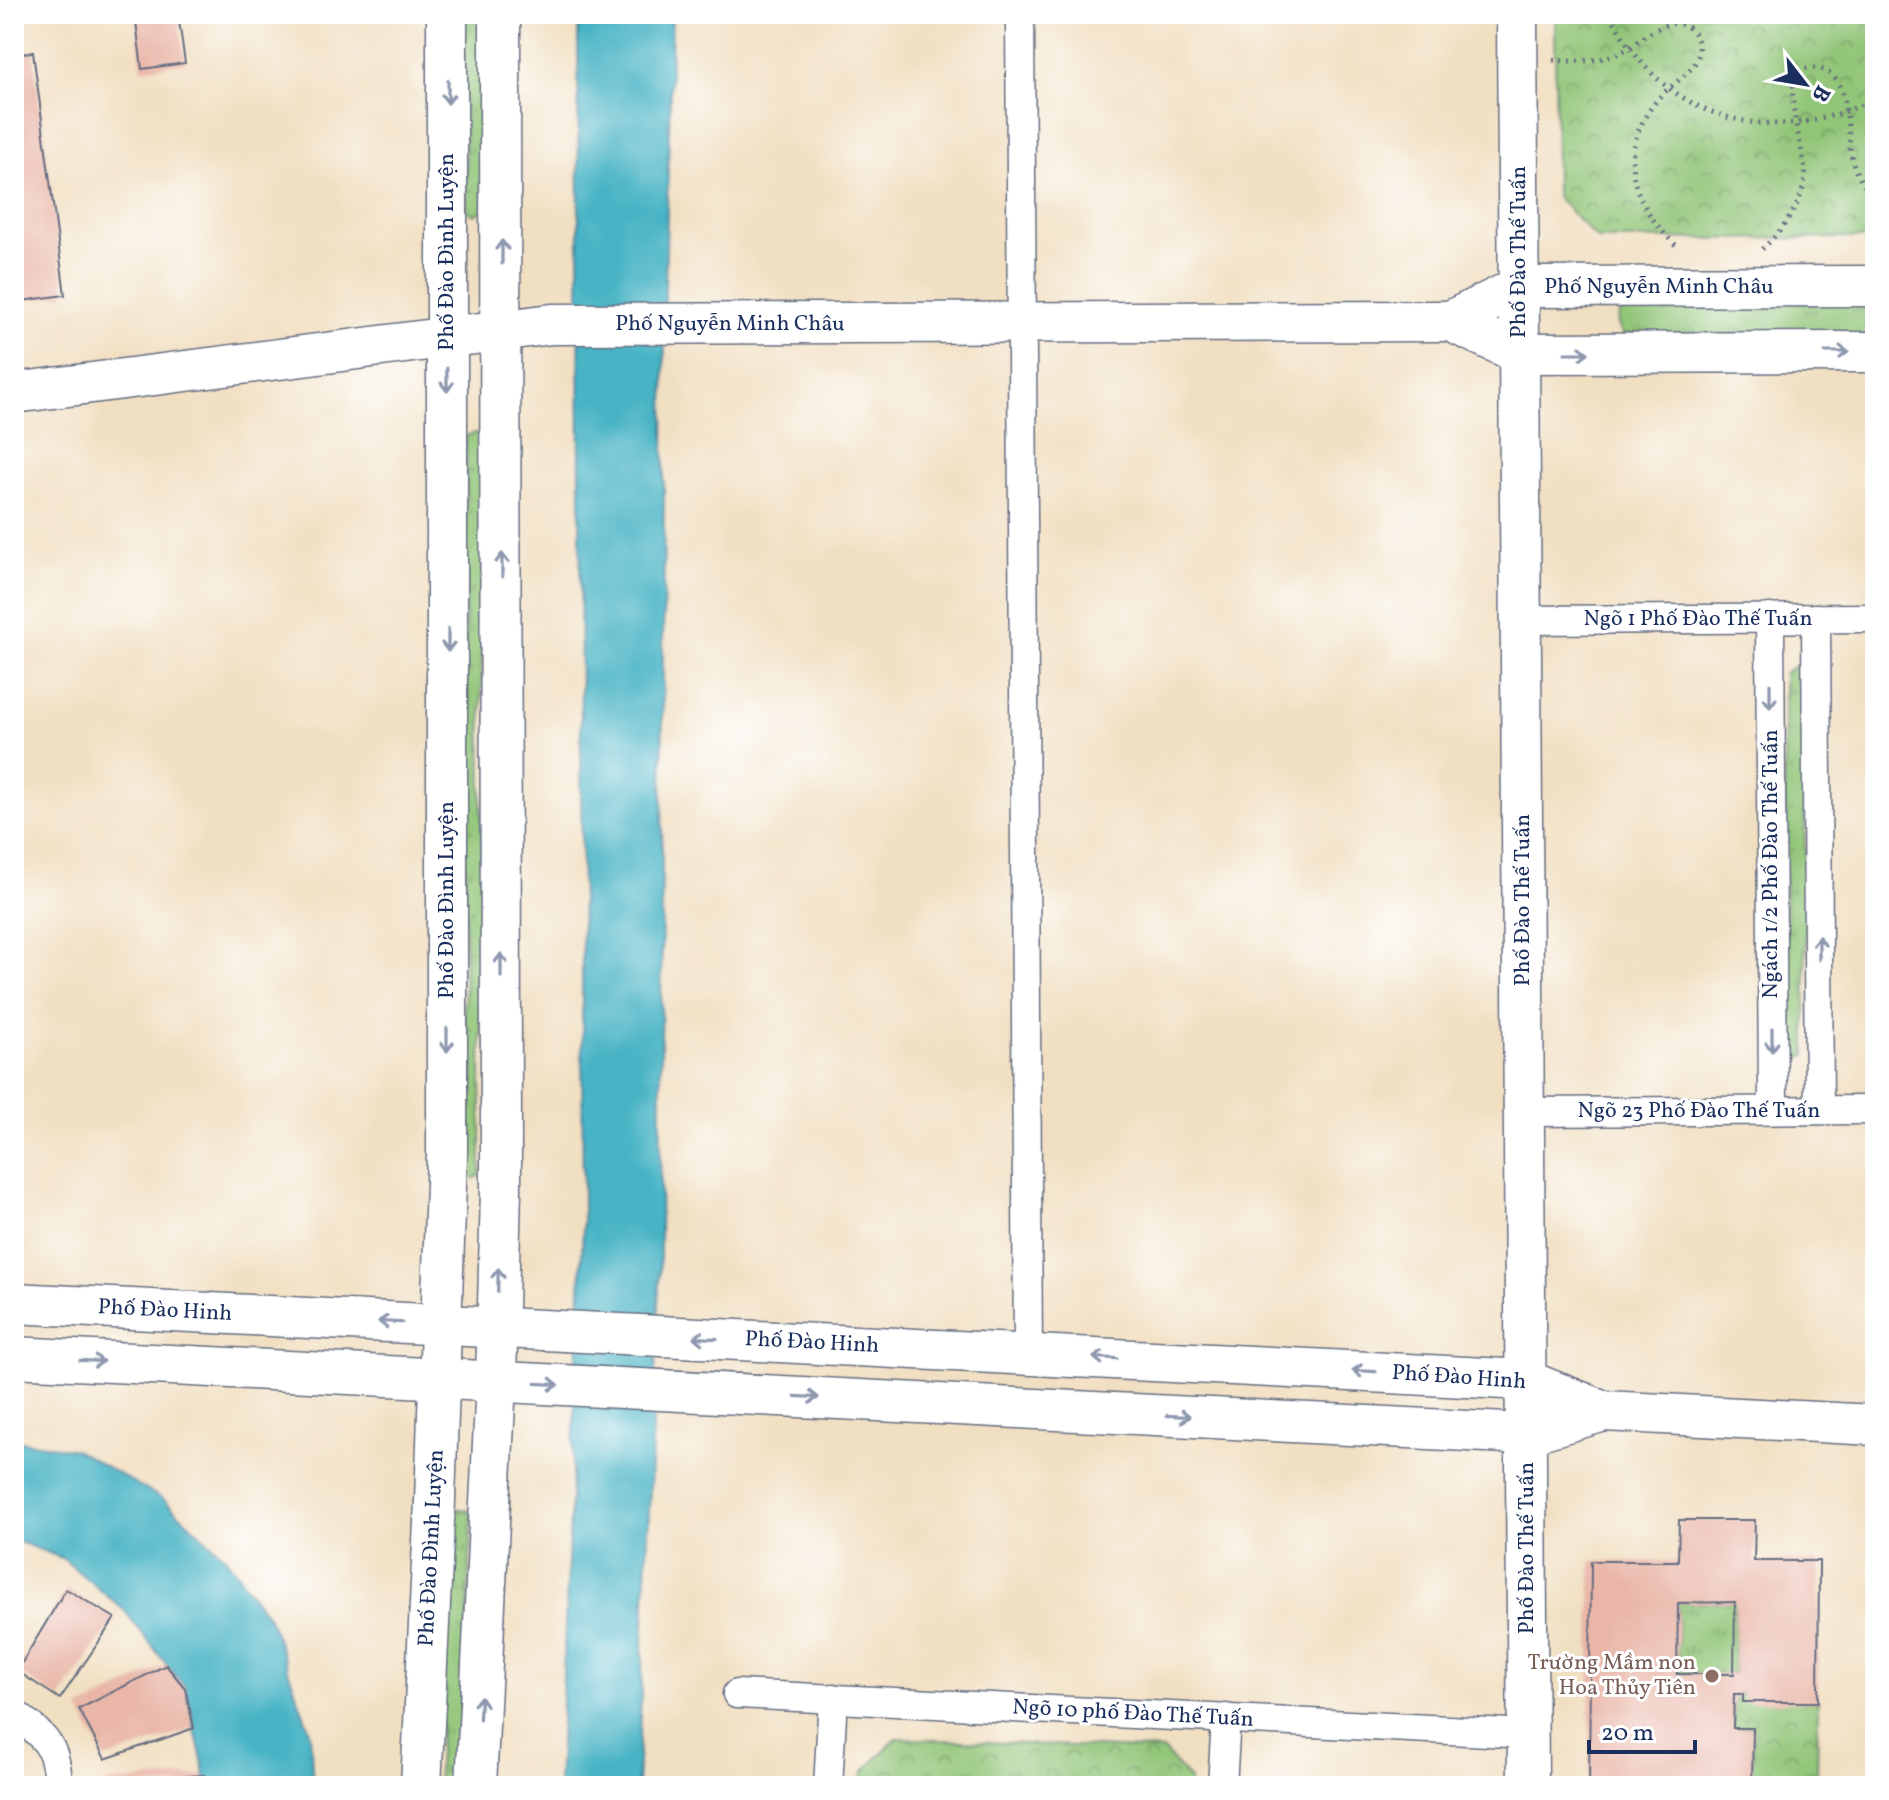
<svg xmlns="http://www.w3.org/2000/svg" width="1889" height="1800" viewBox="0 0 1889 1800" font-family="Vollkorn,serif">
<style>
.grass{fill:url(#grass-tufts);stroke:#567a6a;stroke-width:2}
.park{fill:url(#park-crowns);stroke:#567a6a;stroke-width:2}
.water{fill:#47b3c4;stroke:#317191;stroke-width:2}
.building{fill:#e9b6a7;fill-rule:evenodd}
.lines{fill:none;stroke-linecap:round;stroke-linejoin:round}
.street-casing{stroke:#666d81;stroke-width:31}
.secondary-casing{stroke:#666d81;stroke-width:43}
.path{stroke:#666d81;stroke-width:5;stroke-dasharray:2 6;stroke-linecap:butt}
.street{stroke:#fff;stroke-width:28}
.secondary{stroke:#fff;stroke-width:40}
.oneway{stroke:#8d97ae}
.education-dot{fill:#8d6e63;stroke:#fff;stroke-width:3}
.labels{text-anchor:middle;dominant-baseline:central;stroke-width:6;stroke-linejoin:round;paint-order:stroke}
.street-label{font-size:22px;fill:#1b2f5e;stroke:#fff}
.education-label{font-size:22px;fill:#785e54;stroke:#fff;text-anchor:end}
</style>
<defs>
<pattern id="grass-tufts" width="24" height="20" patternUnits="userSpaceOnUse" patternTransform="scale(2)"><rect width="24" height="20" fill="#91c577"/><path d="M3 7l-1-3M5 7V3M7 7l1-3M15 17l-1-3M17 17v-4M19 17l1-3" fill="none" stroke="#76a065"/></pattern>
<pattern id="park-crowns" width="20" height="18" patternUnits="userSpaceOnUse" patternTransform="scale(2)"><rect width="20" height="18" fill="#91c577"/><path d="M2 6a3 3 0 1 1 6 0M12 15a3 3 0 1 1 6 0" fill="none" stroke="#76a065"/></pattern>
</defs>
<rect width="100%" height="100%" fill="#fff"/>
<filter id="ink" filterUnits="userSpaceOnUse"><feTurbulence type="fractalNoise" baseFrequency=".0125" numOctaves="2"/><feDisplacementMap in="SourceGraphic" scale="16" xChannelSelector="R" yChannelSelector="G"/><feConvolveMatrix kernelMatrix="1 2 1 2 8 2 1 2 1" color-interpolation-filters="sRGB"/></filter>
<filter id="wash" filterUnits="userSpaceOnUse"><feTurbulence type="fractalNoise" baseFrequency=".006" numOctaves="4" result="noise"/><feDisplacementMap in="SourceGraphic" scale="32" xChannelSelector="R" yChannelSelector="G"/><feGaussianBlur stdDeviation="1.8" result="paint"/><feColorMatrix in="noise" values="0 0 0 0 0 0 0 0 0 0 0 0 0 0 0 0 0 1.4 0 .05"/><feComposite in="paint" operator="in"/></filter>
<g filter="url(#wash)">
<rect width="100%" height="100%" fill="#f1dfc1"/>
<g class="grass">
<polygon points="462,14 485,14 484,210 474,215 467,210"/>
<path d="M1875 301V337L1623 334C1615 324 1616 316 1624 306Z"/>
<polygon points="475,433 482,437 481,1175 474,1178 464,1171 466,436"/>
<polygon points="1794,666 1801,669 1804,673 1806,1055 1796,1061 1786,1057 1784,673"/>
<polygon points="458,1509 467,1510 472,1514 460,1786 437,1786 452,1514"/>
<polygon points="1735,1602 1734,1674 1677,1674 1678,1603"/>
</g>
<g class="park">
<polygon points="1555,14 1875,14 1875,238 1597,239 1556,196"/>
<polygon points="1734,1694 1818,1702 1817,1786 1752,1786 1753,1728 1733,1728"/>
<polygon points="896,1738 1163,1750 1190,1780 1190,1786 862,1786 863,1773"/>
</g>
<g class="water">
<polygon points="578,14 672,14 665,288 660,1259 637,1786 558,1786 583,1227"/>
<polygon points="14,1440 76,1450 163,1499 226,1558 271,1622 310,1732 313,1786 205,1786 204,1768 185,1688 124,1610 62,1558 14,1540"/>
</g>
<g id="blocks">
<g class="building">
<polygon points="135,14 178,14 185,63 142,69"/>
<polygon points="33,52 65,295 14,302 14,55"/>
<path d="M1679 1520H1755L1754 1561H1819L1818 1702H1743V1694H1734L1733 1728H1753L1752 1786H1589L1591 1561H1678ZM1735 1602 1734 1674H1677L1678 1603Z"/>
<polygon points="66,1589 115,1618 60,1699 17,1671"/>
<polygon points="166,1665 185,1688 194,1728 105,1759 79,1709"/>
<polygon points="204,1775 205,1786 107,1786 106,1782"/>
</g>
</g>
</g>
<g filter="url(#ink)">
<use href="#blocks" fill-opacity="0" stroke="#666d81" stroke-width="2"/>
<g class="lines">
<g class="street-casing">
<g id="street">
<polyline points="1020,14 1028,1354"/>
<polyline points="1770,618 1773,1110"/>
<polyline points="1816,618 1819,1110"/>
<polyline points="1521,620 1875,618"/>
<polyline points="1524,1112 1875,1110"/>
<polyline points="737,1694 1528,1734"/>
<path d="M14 1713C44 1737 57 1744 58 1786"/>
<polyline points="828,1786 833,1698"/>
<polyline points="1222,1786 1226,1718"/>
</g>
</g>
<g class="secondary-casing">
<g id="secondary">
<polyline points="1517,14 1528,1786"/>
<polyline points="1450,321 1519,353 1875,352"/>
<polyline points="14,393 552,324 1445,321 1450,321 1519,287 1875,286"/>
<polyline points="14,1303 1525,1380 1604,1411 1875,1425"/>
<polyline points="14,1357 1526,1434 1604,1411"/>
<polyline points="421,1786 435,1501 447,1155 447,14"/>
<polyline points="476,1786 496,1382 501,1190 500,14"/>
</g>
</g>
<g class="path">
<path d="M1611 14C1659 120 1775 152 1875 98"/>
<path d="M1553 60C1576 62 1598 62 1619 53 1638 45 1657 21 1678 24 1696 26 1704 47 1696 61 1688 77 1668 86 1657 100 1613 155 1632 205 1680 249"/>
<path d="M1762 249C1782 231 1802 205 1805 177 1808 154 1767 57 1820 69 1853 77 1845 137 1853 162 1857 177 1865 188 1875 198"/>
</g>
<use href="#street" class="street"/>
<use href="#secondary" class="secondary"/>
</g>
<defs><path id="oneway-shaft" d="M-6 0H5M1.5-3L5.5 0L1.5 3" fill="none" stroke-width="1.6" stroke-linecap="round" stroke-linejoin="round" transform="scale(2)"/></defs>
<g class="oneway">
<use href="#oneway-shaft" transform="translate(448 92) rotate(90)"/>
<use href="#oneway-shaft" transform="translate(502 252) rotate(-90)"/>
<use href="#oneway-shaft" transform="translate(1837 352)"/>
<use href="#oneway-shaft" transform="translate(1577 353)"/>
<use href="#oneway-shaft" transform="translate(447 380) rotate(89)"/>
<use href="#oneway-shaft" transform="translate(502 565) rotate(-90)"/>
<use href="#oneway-shaft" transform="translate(448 640) rotate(90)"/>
<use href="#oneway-shaft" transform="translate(1770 696) rotate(90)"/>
<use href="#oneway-shaft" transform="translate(1819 948) rotate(-90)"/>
<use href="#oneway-shaft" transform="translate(501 965) rotate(-90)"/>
<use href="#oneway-shaft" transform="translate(447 1040) rotate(90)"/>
<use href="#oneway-shaft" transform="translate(1772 1040) rotate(90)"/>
<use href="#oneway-shaft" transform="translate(498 1280) rotate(-88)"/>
<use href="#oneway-shaft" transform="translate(390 1322) rotate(-177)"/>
<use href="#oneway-shaft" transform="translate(705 1338) rotate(-177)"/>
<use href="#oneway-shaft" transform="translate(1105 1358) rotate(-177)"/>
<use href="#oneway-shaft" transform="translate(92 1361) rotate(3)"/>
<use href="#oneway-shaft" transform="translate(1364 1371) rotate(-177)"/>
<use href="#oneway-shaft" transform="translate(547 1384) rotate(3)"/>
<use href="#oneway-shaft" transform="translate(807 1397) rotate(3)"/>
<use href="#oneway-shaft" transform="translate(1179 1416) rotate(3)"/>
<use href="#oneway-shaft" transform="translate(480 1708) rotate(-87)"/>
</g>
</g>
<circle class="education-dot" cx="1712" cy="1676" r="8"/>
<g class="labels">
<g class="street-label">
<text transform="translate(447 252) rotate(-90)">Phố Đào Đình Luyện</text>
<text transform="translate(1519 252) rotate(-90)">Phố Đào Thế Tuấn</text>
<text x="1659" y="287">Phố Nguyễn Minh Châu</text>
<text x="730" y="324">Phố Nguyễn Minh Châu</text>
<text x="1698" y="619">Ngõ 1 Phố Đào Thế Tuấn</text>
<text transform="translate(1771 864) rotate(-90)">Ngách 1/2 Phố Đào Thế Tuấn</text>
<text transform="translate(447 900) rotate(-90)">Phố Đào Đình Luyện</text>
<text transform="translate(1523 900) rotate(-90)">Phố Đào Thế Tuấn</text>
<text x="1699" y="1111">Ngõ 23 Phố Đào Thế Tuấn</text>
<text transform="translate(165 1311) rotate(3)">Phố Đào Hinh</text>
<text transform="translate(812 1343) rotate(3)">Phố Đào Hinh</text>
<text transform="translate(1459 1378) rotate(4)">Phố Đào Hinh</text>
<text transform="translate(432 1548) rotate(-87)">Phố Đào Đình Luyện</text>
<text transform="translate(1527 1548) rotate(-90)">Phố Đào Thế Tuấn</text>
<text transform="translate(1133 1714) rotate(3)">Ngõ 10 phố Đào Thế Tuấn</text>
</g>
<g class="education-label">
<text x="1696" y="1663">Trường Mầm non<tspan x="1696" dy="25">Hoa Thủy Tiên</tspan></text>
</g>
</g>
<rect width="1889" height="1800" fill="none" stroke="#fff" stroke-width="48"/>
<g transform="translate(1805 84) rotate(121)" stroke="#ffffff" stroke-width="6" paint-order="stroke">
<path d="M0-6L14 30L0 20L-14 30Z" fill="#1b2f5e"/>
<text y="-12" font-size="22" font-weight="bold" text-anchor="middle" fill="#1b2f5e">B</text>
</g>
<path d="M1589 1740v12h106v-12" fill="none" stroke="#1b2f5e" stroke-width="4"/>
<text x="1601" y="1740" font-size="24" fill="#1b2f5e" stroke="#ffffff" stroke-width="6" paint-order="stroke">20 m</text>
</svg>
